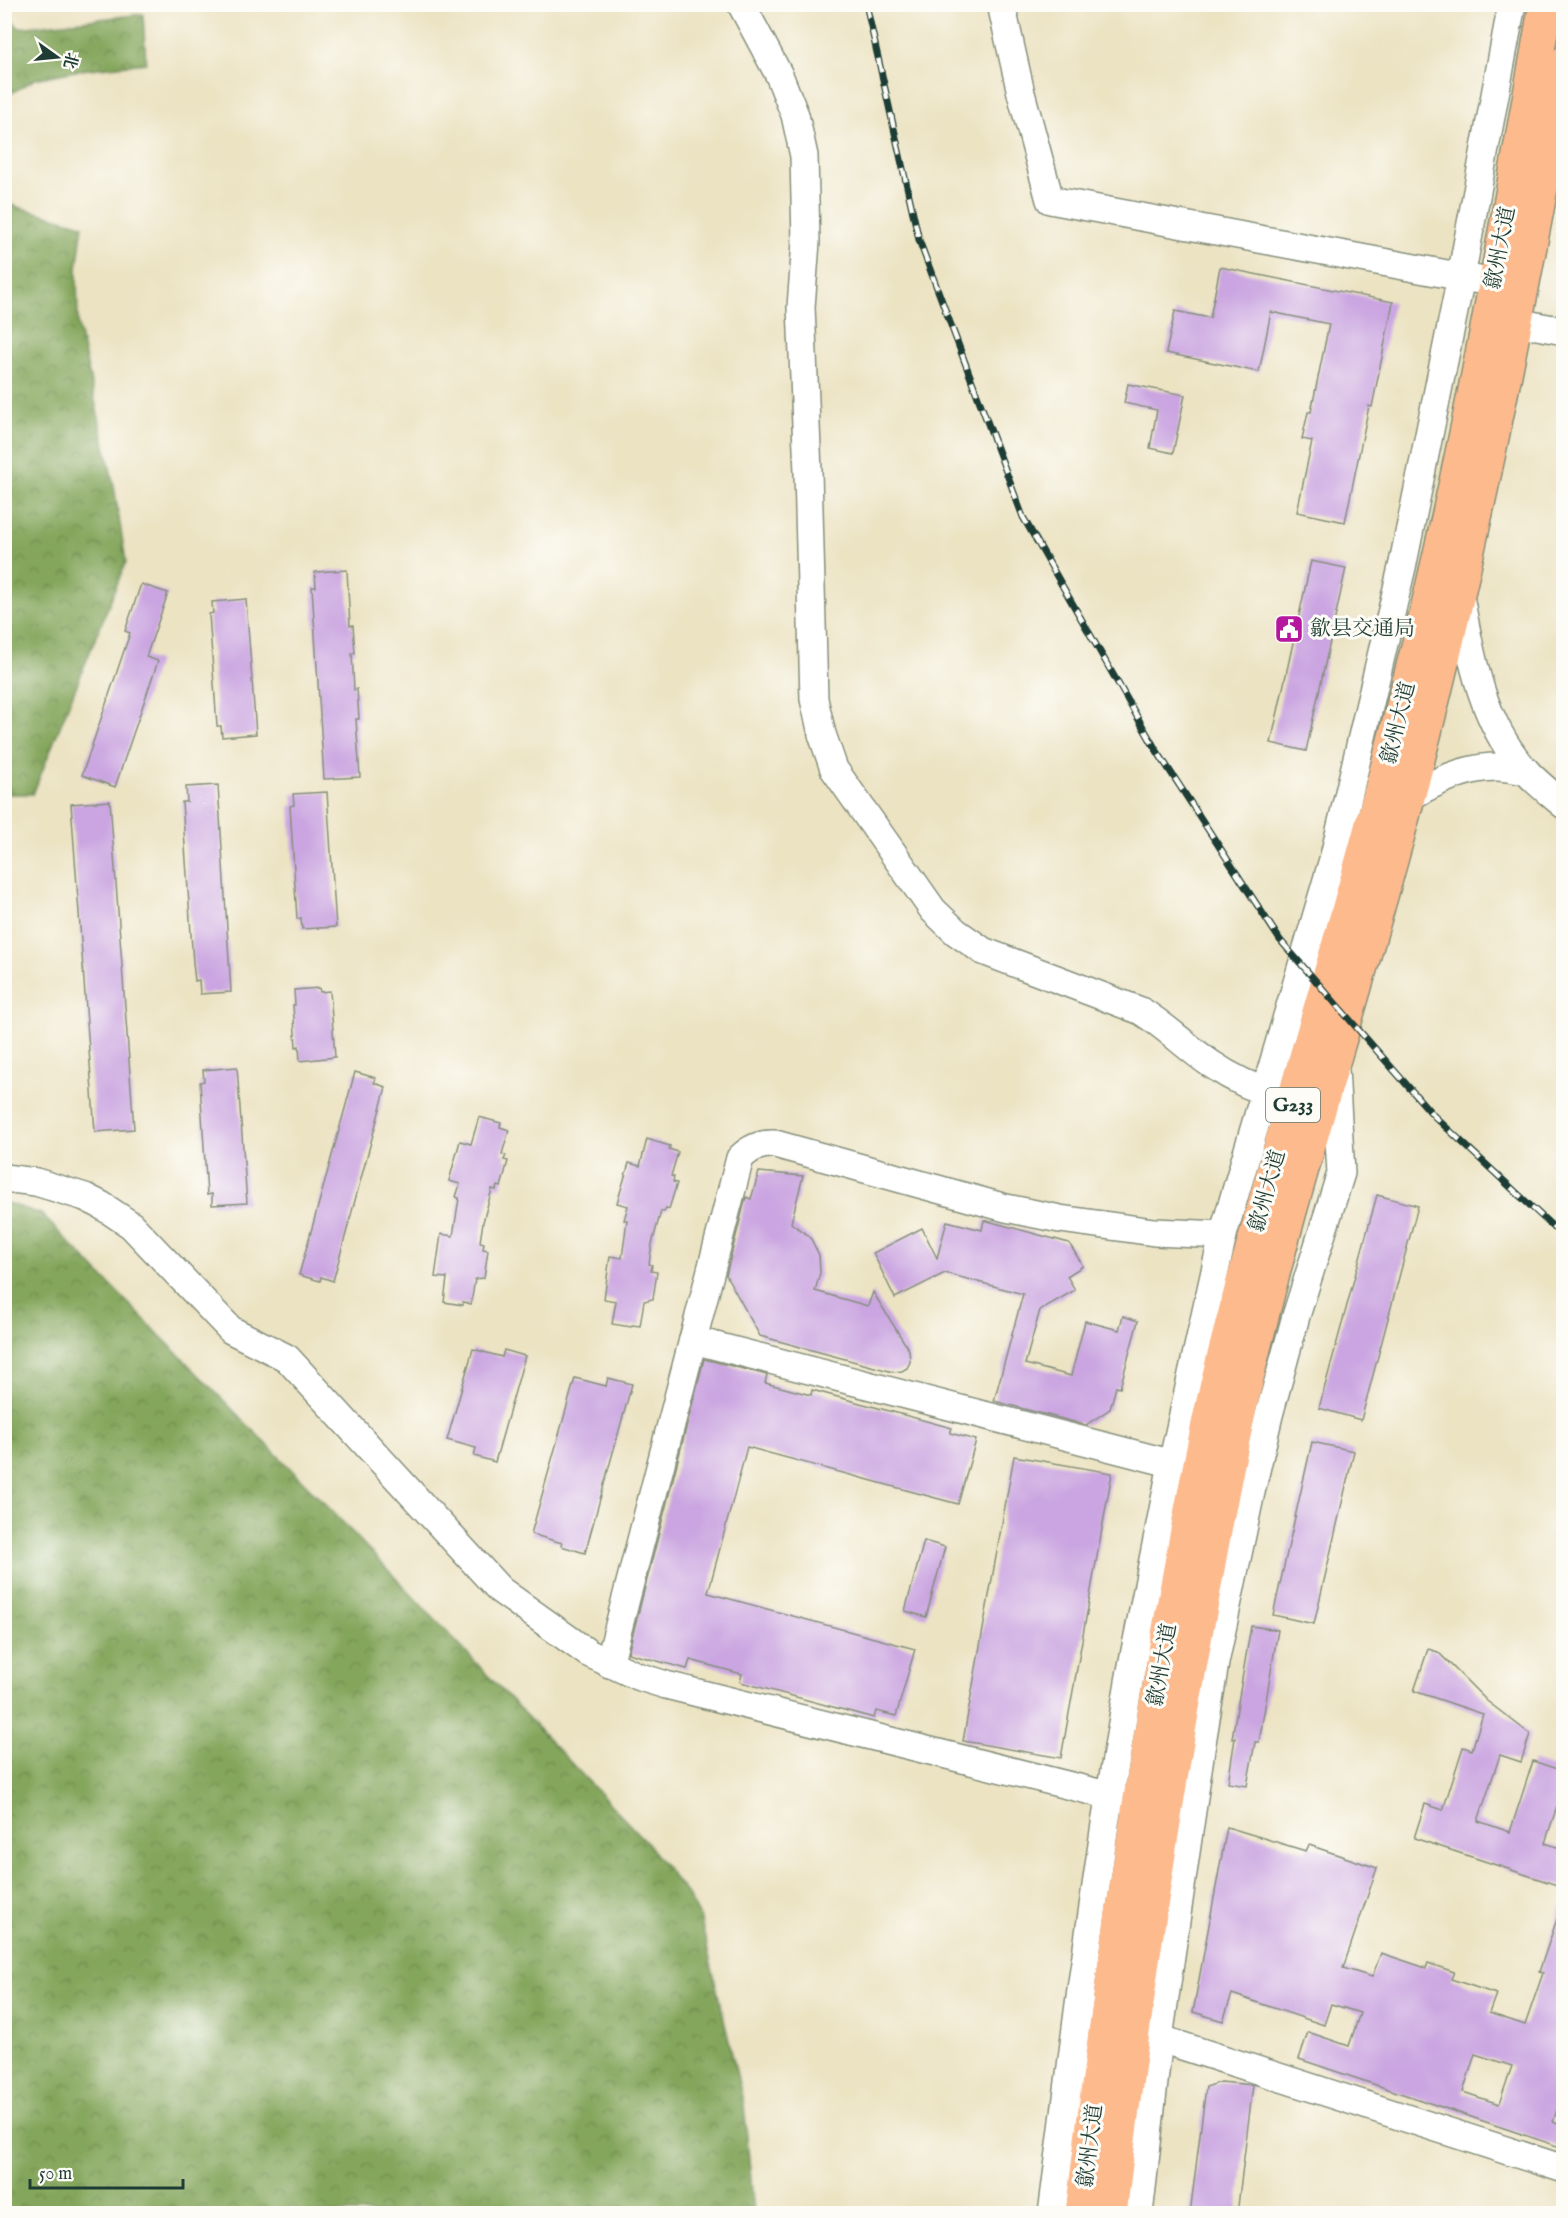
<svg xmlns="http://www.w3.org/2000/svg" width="1568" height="2218" viewBox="0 0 1568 2218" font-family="'IM FELL English','Noto Serif SC',serif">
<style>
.forest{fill:url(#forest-crowns);stroke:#527248;stroke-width:1.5}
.building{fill:#caa5e1;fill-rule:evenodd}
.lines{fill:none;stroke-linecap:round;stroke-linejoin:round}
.minor-casing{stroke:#86907c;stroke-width:30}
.highway-casing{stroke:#86907c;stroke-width:36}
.minor{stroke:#fff;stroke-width:27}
.highway{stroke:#fcba8d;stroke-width:33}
.rail-casing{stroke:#1f3d34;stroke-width:7}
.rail{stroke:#fdfcf7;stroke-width:4.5;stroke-dasharray:14;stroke-linecap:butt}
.labels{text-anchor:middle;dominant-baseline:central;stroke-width:6;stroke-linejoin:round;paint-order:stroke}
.shield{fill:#fdfcf7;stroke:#62766e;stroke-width:1.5}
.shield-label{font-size:20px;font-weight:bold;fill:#1f3d34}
.street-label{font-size:21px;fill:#1f3d34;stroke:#fdfcf7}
.poi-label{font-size:21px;fill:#1f3d34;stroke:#fdfcf7;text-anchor:start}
</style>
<defs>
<pattern id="forest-crowns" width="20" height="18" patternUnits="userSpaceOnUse" patternTransform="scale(1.5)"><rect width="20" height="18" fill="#84a65c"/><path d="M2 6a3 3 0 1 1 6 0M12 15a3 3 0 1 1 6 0" fill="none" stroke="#6b884d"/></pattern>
</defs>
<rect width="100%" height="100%" fill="#fdfcf7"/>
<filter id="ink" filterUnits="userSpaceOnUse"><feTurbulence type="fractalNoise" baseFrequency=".0167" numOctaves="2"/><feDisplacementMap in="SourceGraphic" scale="12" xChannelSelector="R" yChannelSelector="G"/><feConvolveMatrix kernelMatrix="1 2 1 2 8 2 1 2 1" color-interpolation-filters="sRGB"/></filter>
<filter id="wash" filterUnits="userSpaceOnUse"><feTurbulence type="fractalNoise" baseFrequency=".008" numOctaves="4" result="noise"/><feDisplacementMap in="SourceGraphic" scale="24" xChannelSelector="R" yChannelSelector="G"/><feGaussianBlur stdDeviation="1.35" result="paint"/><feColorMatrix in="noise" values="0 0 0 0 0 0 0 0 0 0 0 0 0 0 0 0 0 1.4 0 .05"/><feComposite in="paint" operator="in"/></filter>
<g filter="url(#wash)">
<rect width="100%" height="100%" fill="#ece3c3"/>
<g class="forest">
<polygon points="5,12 19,28 143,14 146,63 80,70 35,79 5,97"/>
<polygon points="4,201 14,206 83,225 77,269 78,325 114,486 126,562 33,794 4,794"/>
<polygon points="4,1202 41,1214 334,1513 646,1842 689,1897 700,1917 744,2105 754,2213 5,2213"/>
</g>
<g id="blocks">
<g class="building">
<polygon points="1220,267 1393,302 1372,407 1369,406 1345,522 1297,512 1312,441 1302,439 1308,412 1311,412 1329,324 1271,312 1259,372 1166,353 1175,311 1210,318"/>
<polygon points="1128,384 1185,395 1173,453 1150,448 1157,410 1124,403"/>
<polygon points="1311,561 1346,568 1306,751 1271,743"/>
<polygon points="347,570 350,626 353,625 355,653 352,653 354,690 357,689 359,719 356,719 360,777 324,779 312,587 316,587 315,572"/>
<polygon points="141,584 168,593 146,657 158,661 115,787 82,775 130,633 125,631"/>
<polygon points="246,599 256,734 222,737 221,726 217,726 209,614 213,613 212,602"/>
<polygon points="218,785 231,992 200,994 199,980 195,981 193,963 182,802 187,802 186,787"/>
<polygon points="327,792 336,927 302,929 301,918 297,919 290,806 294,805 293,794"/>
<polygon points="110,801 134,1129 95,1132 71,804"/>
<polygon points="319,988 320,992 330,991 335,1057 300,1061 299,1046 296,1047 293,1005 295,1005 294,990"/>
<polygon points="237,1067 247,1203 212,1205 212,1194 207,1195 200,1082 204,1081 203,1070"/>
<polygon points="355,1072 376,1078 374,1083 386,1087 333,1281 321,1277 320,1281 299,1275"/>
<polygon points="479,1117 501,1123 500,1127 509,1130 502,1154 506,1155 504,1160 508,1161 501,1187 497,1186 496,1190 492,1189 483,1222 480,1242 484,1243 483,1249 488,1250 484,1278 475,1279 471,1304 463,1302 463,1305 444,1302 447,1278 435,1277 441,1234 453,1236 459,1198 456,1197 460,1184 449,1181 460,1141 471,1144"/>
<polygon points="647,1139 670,1146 669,1149 678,1152 671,1176 674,1177 673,1182 677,1183 669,1209 666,1208 664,1212 661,1211 652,1244 649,1264 652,1265 651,1271 657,1272 653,1299 644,1301 640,1326 632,1325 631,1327 612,1324 616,1301 604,1299 610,1256 622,1258 627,1220 624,1220 628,1206 617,1203 629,1163 640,1166"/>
<polygon points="759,1172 803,1176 791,1223 810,1237 819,1255 820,1273 815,1291 868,1306 873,1292 909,1350 910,1362 907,1368 902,1371 893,1372 760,1336 726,1275 746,1197 751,1199"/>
<polygon points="1377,1195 1418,1206 1361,1420 1319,1408"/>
<polygon points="984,1220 1069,1243 1083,1266 1067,1276 1075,1290 1040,1310 1025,1364 1071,1376 1085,1321 1119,1330 1123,1316 1138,1321 1120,1388 1116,1387 1110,1409 1086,1425 994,1401 1023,1294 945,1273 895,1298 873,1253 922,1228 937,1258 947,1221 982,1230"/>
<polygon points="473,1349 502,1357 504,1350 525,1356 495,1462 474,1456 476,1448 447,1440"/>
<polygon points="704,1359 767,1375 765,1383 811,1395 812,1390 952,1428 950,1433 976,1440 958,1504 747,1447 708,1593 915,1649 896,1716 876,1711 874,1718 740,1682 742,1674 690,1660 687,1669 628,1653"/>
<polygon points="575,1378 606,1386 608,1378 632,1384 585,1553 561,1546 562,1543 531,1534"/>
<polygon points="1312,1442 1354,1451 1314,1624 1273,1615"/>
<polygon points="1014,1456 1112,1473 1061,1758 963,1741"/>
<polygon points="924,1541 945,1547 926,1617 905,1611"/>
<polygon points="1251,1626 1278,1630 1259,1742 1255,1742 1247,1786 1228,1783 1235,1738 1232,1738"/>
<polygon points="1428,1649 1438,1652 1487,1701 1530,1734 1521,1762 1500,1755 1478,1821 1510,1832 1533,1761 1563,1771 1563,1788 1545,1843 1563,1849 1563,1887 1414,1838 1425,1804 1443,1810 1463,1747 1472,1750 1483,1714 1414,1691"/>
<path d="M1227 1827 1306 1851 1309 1845 1377 1868 1343 1968 1372 1977 1381 1953 1426 1968 1428 1963 1454 1972 1451 1979 1496 1994 1489 2013 1525 2025 1543 1973 1539 1972 1561 1907 1563 1908V2092L1553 2122 1563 2126V2148L1299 2059 1308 2032 1349 2046 1360 2013 1331 2004 1324 2025 1232 1994 1223 2021 1193 2012ZM1475 2054 1512 2066 1499 2104 1463 2092Z"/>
<polygon points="1221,2082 1253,2085 1237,2214 1190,2214 1206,2087"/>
</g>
</g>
</g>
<g filter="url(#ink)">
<use href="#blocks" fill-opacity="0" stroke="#86907c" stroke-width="1.5"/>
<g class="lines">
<g class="minor-casing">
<g id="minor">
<path d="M741 4 779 75 795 115 804 156 806 242 801 307 808 472 814 699 822 734 834 769 933 910 956 932 983 951 1141 1011C1167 1027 1186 1047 1211 1064 1233 1079 1257 1090 1282 1097"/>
<polyline points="1001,4 1021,93 1050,200 1479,280"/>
<polyline points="1515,322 1564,331"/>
<path d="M1460 596C1471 658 1482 723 1526 771 1537 783 1551 794 1564 805"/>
<path d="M1408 798C1434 782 1466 767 1497 767 1506 767 1516 770 1526 771"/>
<polyline points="4,1178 36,1182 85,1197 101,1205 131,1225 231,1330 287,1358 500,1590 588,1653 637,1676 666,1685 1127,1800"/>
<polyline points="693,1340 1189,1468"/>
<path d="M609 1664 740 1158C750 1148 760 1143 775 1144L1006 1208 1060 1219 1154 1232 1223 1235"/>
<polyline points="1142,2033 1564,2169"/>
<polyline points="1052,2214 1081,1989 1105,1824 1130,1676 1172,1464 1223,1235 1334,856 1403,563 1461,277 1512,4"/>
<polyline points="1139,2214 1159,2038 1201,1749 1215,1663 1251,1492 1269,1415 1296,1316 1341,1173 1335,1069"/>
</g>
</g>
<g class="highway-casing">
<g id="highway">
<path d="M1082 2214C1105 2018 1134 1823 1169 1629 1184 1548 1198 1465 1217 1384 1240 1288 1267 1194 1294 1099 1333 965 1372 830 1406 694 1465 467 1505 235 1546 4"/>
<path d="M1110 2214C1133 2019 1161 1826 1196 1634 1211 1554 1224 1474 1243 1395 1287 1201 1351 1012 1402 820 1469 571 1518 317 1564 63"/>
</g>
</g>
<use href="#minor" class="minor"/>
<use href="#highway" class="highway"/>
<g class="rail-casing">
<polyline id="rail" points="866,4 919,240 1023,517 1155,748 1280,940 1434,1116 1564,1237"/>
</g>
<use href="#rail" class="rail"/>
</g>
</g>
<defs>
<g id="civic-square" transform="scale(1.5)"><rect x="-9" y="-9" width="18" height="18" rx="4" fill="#b5179e" stroke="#fdfcf7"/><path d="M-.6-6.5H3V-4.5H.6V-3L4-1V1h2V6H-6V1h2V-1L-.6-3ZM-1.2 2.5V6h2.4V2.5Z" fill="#fff"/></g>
</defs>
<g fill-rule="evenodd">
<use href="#civic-square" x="1289" y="629"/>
</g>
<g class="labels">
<rect class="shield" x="1266" y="1088" width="54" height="34" rx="4.5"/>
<g class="shield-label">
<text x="1293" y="1105">G233</text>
</g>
<g class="street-label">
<text transform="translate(1501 248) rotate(-79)">歙州大道</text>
<text transform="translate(1399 723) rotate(-76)">歙州大道</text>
<text transform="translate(1268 1191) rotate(-74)">歙州大道</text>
<text transform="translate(1163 1665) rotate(-80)">歙州大道</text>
<text transform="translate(1091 2146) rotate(-83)">歙州大道</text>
</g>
<g class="poi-label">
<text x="1310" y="629">歙县交通局</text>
</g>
</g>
<rect width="1568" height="2218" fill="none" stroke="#fdfcf7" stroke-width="24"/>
<g transform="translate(57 57) rotate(105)" stroke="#fdfcf7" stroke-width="4.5" paint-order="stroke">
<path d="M0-4.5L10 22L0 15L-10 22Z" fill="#1f3d34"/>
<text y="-9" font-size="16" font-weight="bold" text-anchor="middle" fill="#1f3d34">北</text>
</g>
<path d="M30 2179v9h153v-9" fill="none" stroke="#1f3d34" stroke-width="3"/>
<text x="39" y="2179" font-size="18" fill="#1f3d34" stroke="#fdfcf7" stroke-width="4.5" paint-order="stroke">50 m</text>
</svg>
